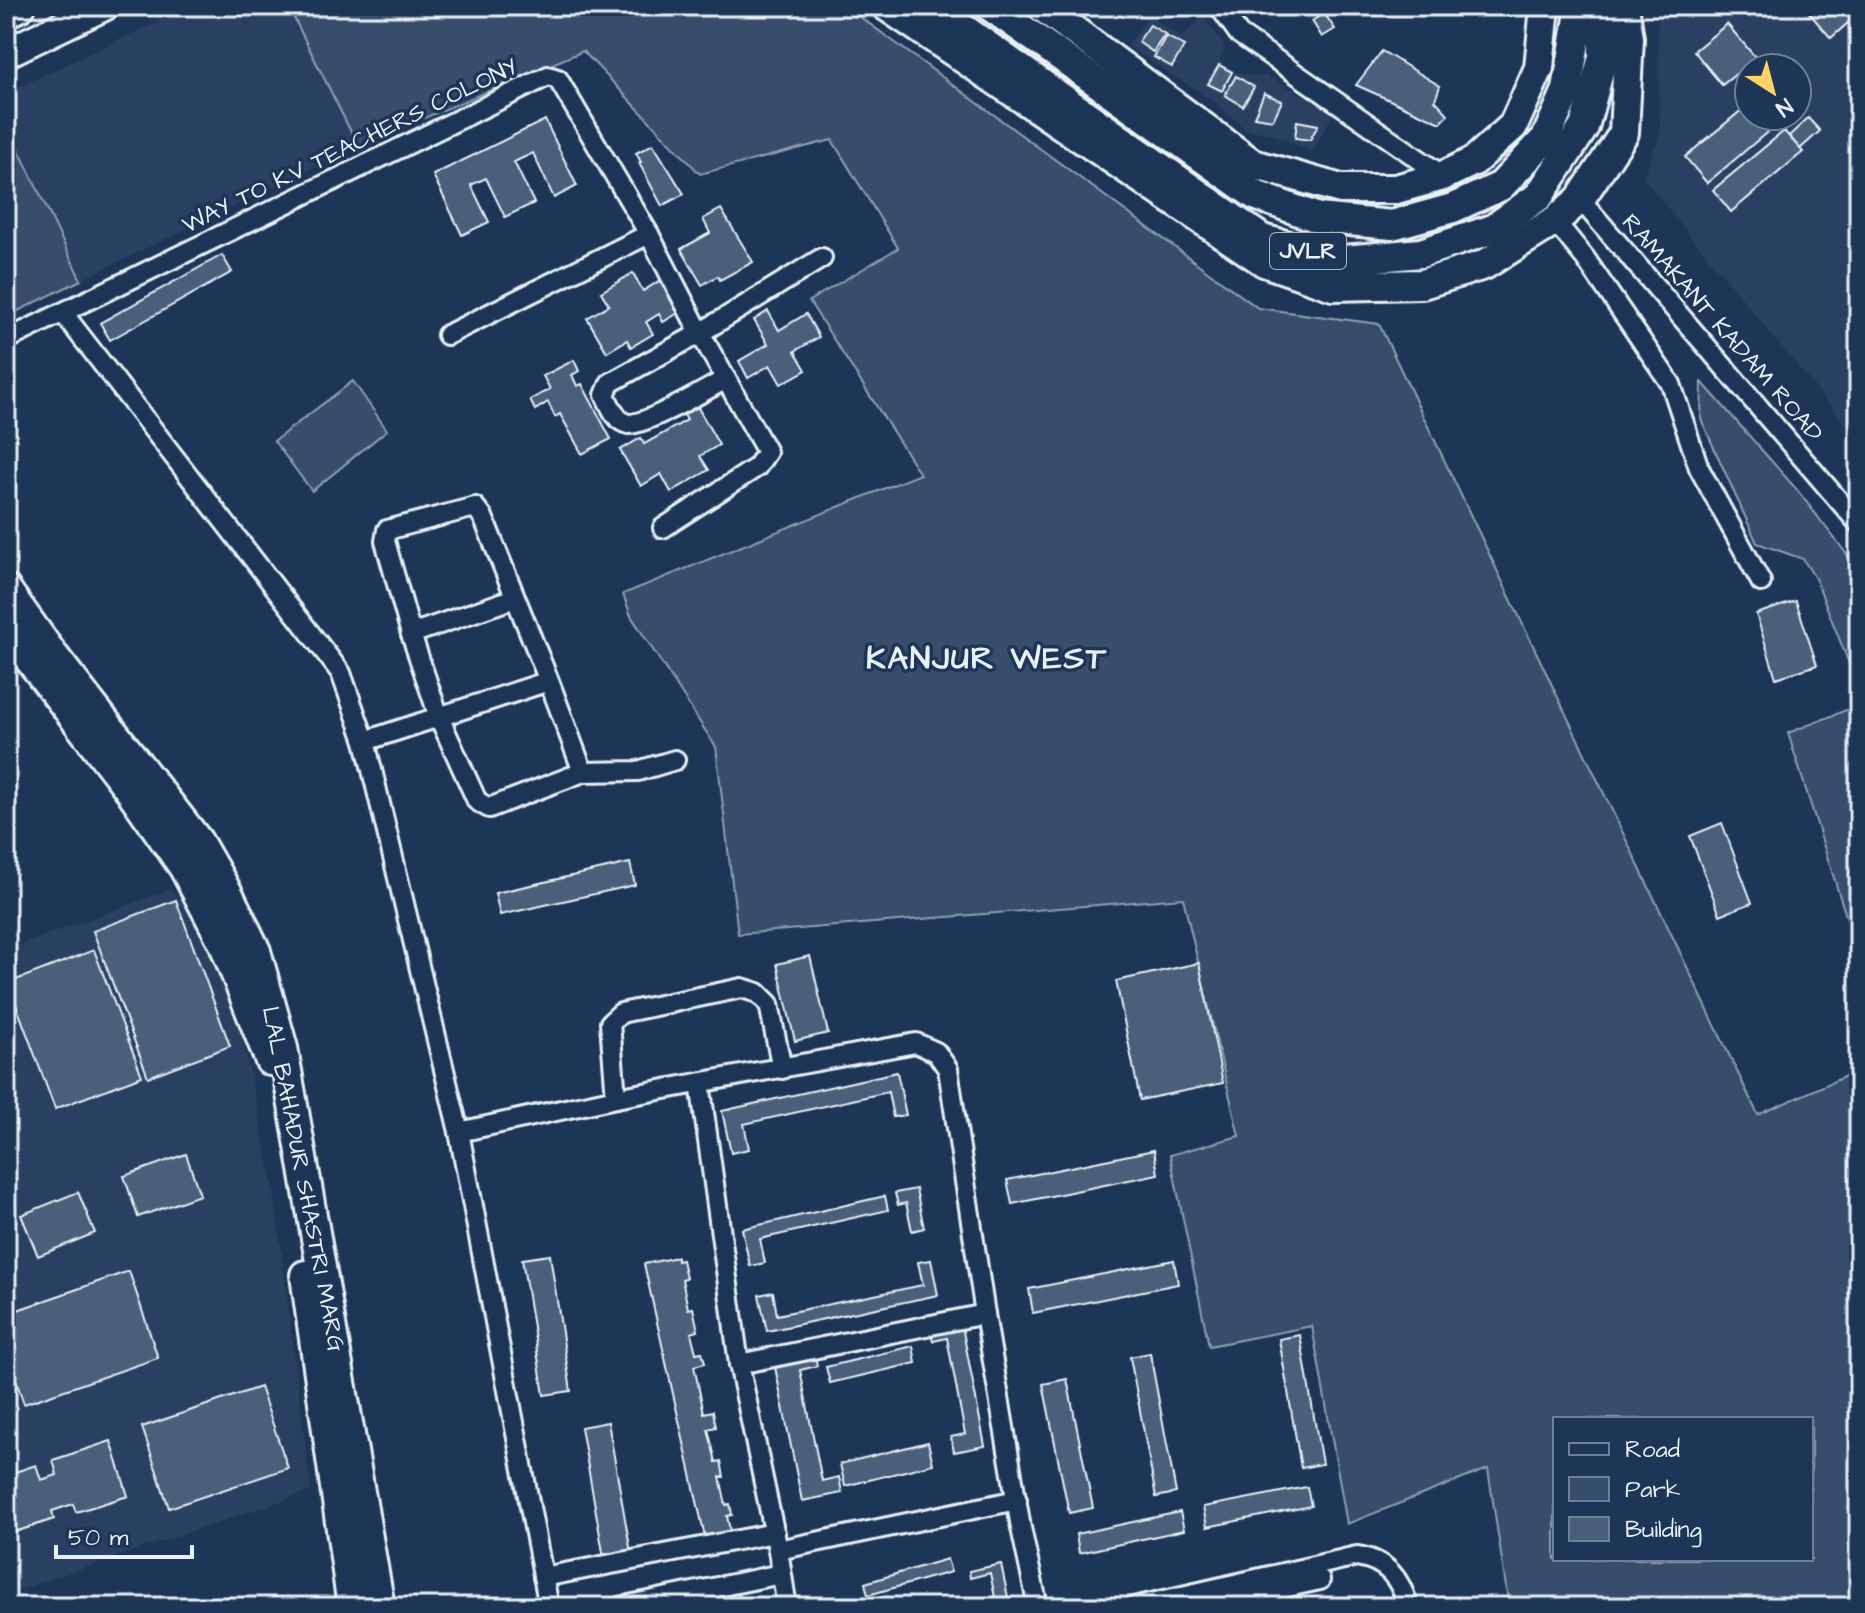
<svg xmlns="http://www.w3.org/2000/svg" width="1865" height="1613" viewBox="0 0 1865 1613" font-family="'Architects Daughter',sans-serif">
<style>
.built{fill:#2a4162;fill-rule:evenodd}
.green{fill:#374d6c;stroke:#909fb2;stroke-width:2;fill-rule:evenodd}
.building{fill:#495e7a;stroke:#e8f1f8;stroke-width:2}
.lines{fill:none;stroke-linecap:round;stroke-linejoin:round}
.minor-casing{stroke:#e8f1f8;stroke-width:24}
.primary-casing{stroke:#e8f1f8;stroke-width:34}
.minor{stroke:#1d3557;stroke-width:18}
.primary{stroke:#1d3557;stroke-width:28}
.labels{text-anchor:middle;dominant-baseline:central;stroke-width:7;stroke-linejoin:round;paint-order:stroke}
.shield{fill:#1d3557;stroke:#abb9c8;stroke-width:2}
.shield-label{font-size:22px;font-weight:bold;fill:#e8f1f8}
.street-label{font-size:24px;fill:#e8f1f8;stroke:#1d3557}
.district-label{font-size:32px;font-weight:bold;letter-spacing:2px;fill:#e8f1f8;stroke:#1d3557}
</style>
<rect width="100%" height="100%" fill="#1d3557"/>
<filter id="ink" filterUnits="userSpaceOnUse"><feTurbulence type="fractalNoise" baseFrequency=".0125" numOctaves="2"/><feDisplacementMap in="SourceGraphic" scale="16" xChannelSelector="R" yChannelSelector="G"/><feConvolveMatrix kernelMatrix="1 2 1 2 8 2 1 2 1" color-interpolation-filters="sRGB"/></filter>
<g filter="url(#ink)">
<g class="built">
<polygon points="190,6 288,6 358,146 81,280 6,123 6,93"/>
<path d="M1657 6H1859V441L1643 178 1660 132ZM1749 68H1797V116H1749Z"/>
<polygon points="1149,16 1181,37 1204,17 1225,47 1219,61 1236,72 1257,77 1265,75 1335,111 1312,152 1272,134 1245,129 1215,102 1127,46"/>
<polygon points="171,889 196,919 244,1043 273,1185 311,1491 6,1594 6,950"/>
</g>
<g class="green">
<path d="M288 6H845L1258 308 1379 324 1758 1115 1859 1070V1607H1509L1488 1469 1347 1524 1312 1326 1209 1346 1170 1155 1239 1136 1183 898 738 934 716 747 631 616 623 594 920 474 809 301 898 248 832 140 700 174 583 51 358 146ZM1555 1419H1811V1559H1555Z"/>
<polygon points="6,123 81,280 6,317"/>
<polygon points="353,381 387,430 312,491 274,441"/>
<polygon points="1702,382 1797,490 1859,570 1859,689 1816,580 1803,559 1757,543 1701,419"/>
<polygon points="1859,705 1859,957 1788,733"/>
</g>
<g class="building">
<polygon points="1803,6 1859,6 1859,13 1831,38"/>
<polygon points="1324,13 1335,29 1322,37 1312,21"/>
<polygon points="1727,24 1756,58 1722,85 1694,51"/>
<polygon points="1150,25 1165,34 1153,52 1138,42"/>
<polygon points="1166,36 1184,46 1172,67 1154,57"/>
<polygon points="1382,51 1440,86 1435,100 1448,114 1441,123 1356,85"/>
<polygon points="1219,65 1232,72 1222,91 1208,84"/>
<polygon points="1236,76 1254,87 1243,106 1225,95"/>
<polygon points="1264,93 1282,101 1273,120 1254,117"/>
<polygon points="1749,104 1749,116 1772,116 1778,123 1707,183 1685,157"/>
<polygon points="1808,118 1820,131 1800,149 1789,136"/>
<polygon points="545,120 577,186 554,198 533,153 514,162 534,203 505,217 486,178 471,185 489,222 462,235 433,175"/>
<polygon points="1297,121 1318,125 1310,140 1295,138"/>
<polygon points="1784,131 1803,152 1731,212 1713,190"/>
<polygon points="653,144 684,194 662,206 639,163 641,162 636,153"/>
<polygon points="721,209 753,262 720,280 718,276 702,285 681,249 710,233 703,219"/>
<polygon points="222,255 232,272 110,340 100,323"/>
<polygon points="633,273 643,291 661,280 680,312 663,322 659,314 646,322 653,334 631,347 627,340 607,352 587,318 609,305 601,292"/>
<polygon points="768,311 779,330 806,314 819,337 795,351 806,370 781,384 770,365 748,378 739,361 768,344 754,320"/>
<polygon points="574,360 579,371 572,375 577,386 582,384 611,439 582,454 560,414 555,417 548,402 535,410 530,400 550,389 543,376"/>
<polygon points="697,406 719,445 700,456 709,470 671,492 661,474 641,486 620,450 641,438 644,444 687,420 683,413"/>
<polygon points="1796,601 1817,665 1776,678 1756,614"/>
<polygon points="1722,823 1752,903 1720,915 1690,836"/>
<polygon points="630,863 635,885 500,915 495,893"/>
<polygon points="176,900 230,1046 148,1077 93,931"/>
<polygon points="94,950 142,1076 55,1109 8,983"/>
<polygon points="810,956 828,1033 795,1041 777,964"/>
<polygon points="1199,963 1223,1083 1140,1100 1116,981"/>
<polygon points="897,1072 906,1115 893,1117 888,1092 744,1124 749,1149 731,1153 722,1111"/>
<polygon points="1154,1150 1158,1174 1012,1204 1007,1180"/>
<polygon points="186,1154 200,1195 138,1217 124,1176"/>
<polygon points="916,1189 924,1228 912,1231 906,1203 898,1205 895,1193"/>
<polygon points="78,1192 95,1233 38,1256 21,1215"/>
<polygon points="885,1196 888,1210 760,1239 765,1263 750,1266 742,1229"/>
<polygon points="550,1255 571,1391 544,1395 522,1259"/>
<polygon points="677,1257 677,1261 682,1260 686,1278 682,1279 688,1309 693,1308 698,1331 691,1333 696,1353 702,1352 705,1363 694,1366 704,1413 713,1411 716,1427 708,1429 716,1462 721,1461 724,1477 720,1477 726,1505 730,1504 732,1515 727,1516 730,1531 705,1537 644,1264"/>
<polygon points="931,1260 938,1295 767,1331 759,1295 773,1292 777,1315 923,1285 918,1262"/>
<polygon points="1174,1260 1178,1284 1033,1313 1029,1289"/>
<polygon points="129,1271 158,1358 24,1404 6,1351 6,1314"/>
<polygon points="962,1326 985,1446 954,1452 951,1437 965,1434 947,1338 933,1341 931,1332"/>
<polygon points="1300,1335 1322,1464 1301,1468 1279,1339"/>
<polygon points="913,1346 916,1363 830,1383 826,1367"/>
<polygon points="1150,1353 1176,1493 1156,1497 1130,1357"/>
<polygon points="815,1354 817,1366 800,1370 822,1481 839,1477 842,1493 802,1501 774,1362"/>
<polygon points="1067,1379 1093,1508 1069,1513 1043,1384"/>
<polygon points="260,1387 288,1468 169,1508 142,1427"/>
<polygon points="608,1422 631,1553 604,1558 581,1427"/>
<polygon points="111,1441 128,1496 76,1512 73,1504 52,1511 54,1519 6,1535 6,1475 36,1465 41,1480 57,1475 53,1460"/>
<polygon points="928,1442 933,1464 845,1486 840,1464"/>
<polygon points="1307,1487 1311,1506 1207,1527 1203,1507"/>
<polygon points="1180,1512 1184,1530 1079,1553 1076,1534"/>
<polygon points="947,1559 951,1572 868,1595 865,1583"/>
<polygon points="1001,1564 1010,1607 997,1607 990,1573 970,1578 969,1571"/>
<polygon points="739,1592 742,1607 713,1607 711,1596"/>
</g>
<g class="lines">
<g class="minor-casing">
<g id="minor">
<polyline points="1219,6 1239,34 1443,176"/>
<polyline points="1580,199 1859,524"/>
<polyline points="1555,221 1585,258 1671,384 1699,468 1761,582"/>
<polyline points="63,313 341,673 365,741 459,1132 549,1607"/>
<polyline points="447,335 649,234"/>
<polyline points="6,340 548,76 558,79 649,234 700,333 767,452 757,467 663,528"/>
<path d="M726 379C708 389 646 425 628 424 616 422 610 405 605 395L610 383 700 333 822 258"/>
<polyline points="411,634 515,598"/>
<polyline points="365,741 549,681 583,772 489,808 477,801 439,717 411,634 385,541 387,530 475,507 483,517 549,681"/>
<polyline points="583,772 638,771 675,760"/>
<polyline points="700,1083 739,1364 778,1550 787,1607"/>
<polyline points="616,1098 610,1023 621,1013 742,988 758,993 769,1004 782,1069"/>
<polyline points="459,1132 616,1098 916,1043 936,1052 948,1069 985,1314 1021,1528 1038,1607"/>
<polyline points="739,1364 985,1314"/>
<polyline points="778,1550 1017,1500"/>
<polyline points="543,1577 775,1533"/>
<polyline points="1227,1600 1320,1580"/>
<polyline points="619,1607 781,1574"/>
<path d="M1134 1607 1357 1556C1386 1560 1401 1579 1408 1607"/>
</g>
</g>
<g class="primary-casing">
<g id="primary">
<polyline points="886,6 1264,262 1333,286 1422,284 1484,265 1555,221 1580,199 1624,133 1629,38 1624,6"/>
<polyline points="931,6 1262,239 1344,260 1421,253 1493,229 1539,196 1584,127 1603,57 1603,6"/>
<polyline points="990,6 1255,195 1318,218 1392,225 1453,208 1501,186 1546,138 1567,90 1581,6"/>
<polyline points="1041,6 1253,164 1341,189 1396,189 1443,176 1474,161 1513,126 1539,68 1545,6"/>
<polyline points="6,13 21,6"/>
<polyline points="6,53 104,6"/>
<polyline points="6,589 51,652 198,841 229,895 256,951 283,1048 380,1607"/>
<polyline points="6,629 131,792 184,868 223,942 270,1061"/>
<polyline points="305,1275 352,1607"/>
</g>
</g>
<use href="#minor" class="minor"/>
<use href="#primary" class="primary"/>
</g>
</g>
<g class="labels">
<rect class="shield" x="1270" y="233" width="76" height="36" rx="6"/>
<g class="shield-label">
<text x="1308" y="251">JVLR</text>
</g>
<g class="street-label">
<text transform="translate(350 146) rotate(-26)">WAY TO K.V TEACHERS COLONY</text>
<text transform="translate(1722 328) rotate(49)">RAMAKANT KADAM ROAD</text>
<text transform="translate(303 1179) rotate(79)">LAL BAHADUR SHASTRI MARG</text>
</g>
<g class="district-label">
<text x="987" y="658">KANJUR WEST</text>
</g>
</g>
<rect width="1865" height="1613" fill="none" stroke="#1d3557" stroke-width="32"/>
<rect x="16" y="16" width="1833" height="1581" fill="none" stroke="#e8f1f8" stroke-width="3" filter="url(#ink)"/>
<rect x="1553" y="1417" width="260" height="144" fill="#1d3557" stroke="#6e8097" stroke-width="2"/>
<rect x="1569" y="1443" width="40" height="12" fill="#1d3557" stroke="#6e8097" stroke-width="2"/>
<text x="1625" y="1457" font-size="24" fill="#e8f1f8">Road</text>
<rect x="1569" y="1477" width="40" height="24" fill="#374d6c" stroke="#6e8097" stroke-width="2"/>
<text x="1625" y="1497" font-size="24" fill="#e8f1f8">Park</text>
<rect x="1569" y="1517" width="40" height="24" fill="#495e7a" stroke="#6e8097" stroke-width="2"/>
<text x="1625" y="1537" font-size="24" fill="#e8f1f8">Building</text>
<g transform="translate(1773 92) rotate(144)"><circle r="38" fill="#1d3557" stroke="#6e8097" stroke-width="2"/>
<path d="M0-6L14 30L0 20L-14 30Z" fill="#ffd166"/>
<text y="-12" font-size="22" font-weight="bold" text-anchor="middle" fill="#e8f1f8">N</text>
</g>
<path d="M56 1545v12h136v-12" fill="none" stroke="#e8f1f8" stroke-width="4"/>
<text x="68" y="1545" font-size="24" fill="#e8f1f8" stroke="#1d3557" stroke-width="6" paint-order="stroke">50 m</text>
</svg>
